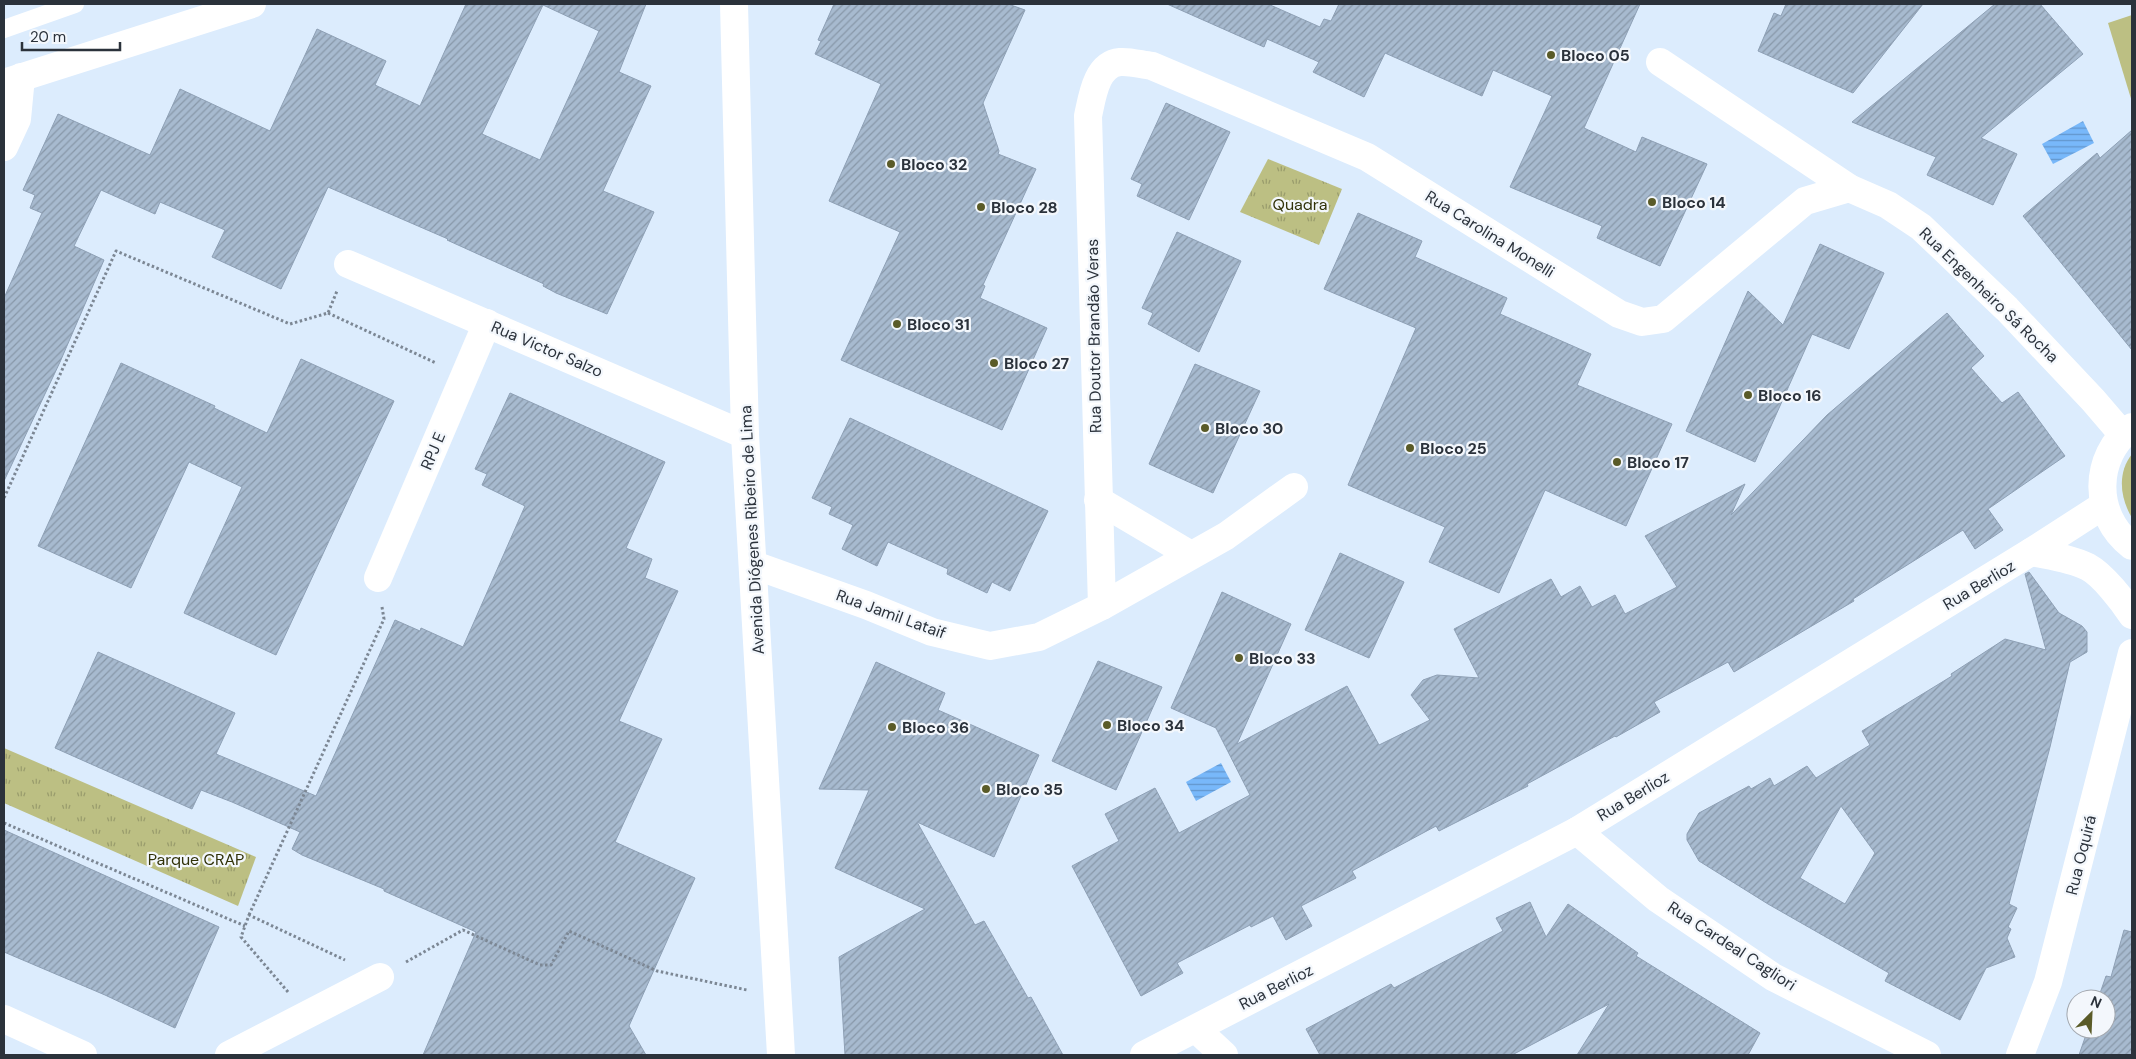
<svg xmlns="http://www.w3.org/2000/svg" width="2136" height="1059" viewBox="0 0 2136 1059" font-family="'DM Sans',sans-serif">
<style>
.grass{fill:#bcbf83}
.park{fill:url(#park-tufts)}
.water{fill:url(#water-rules)}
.building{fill:url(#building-hatch);stroke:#8ea0b5;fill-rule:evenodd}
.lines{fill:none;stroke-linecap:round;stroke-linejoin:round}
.path{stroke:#7c8794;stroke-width:3;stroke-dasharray:2.5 2.5;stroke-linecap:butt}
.service{stroke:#fff;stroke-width:18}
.minor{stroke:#fff;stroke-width:28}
.secondary{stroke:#fff;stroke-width:28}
.poi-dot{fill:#5a5b28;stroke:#f3f7fc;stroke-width:2}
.labels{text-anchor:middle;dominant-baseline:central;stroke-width:4.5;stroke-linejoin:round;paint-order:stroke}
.poi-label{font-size:16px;font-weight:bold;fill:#2b323b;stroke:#f3f7fc;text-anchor:start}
.park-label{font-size:16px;fill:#313209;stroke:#f3f7fc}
.street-label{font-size:16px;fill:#2b323b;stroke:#f3f7fc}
</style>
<defs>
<pattern id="park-tufts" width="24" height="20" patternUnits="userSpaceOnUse" patternTransform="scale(1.25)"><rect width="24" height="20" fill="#bcbf83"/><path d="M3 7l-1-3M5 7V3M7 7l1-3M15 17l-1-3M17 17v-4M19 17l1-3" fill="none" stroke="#999c6c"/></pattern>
<pattern id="water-rules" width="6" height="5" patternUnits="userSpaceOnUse" patternTransform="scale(1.25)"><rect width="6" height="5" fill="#78b8fa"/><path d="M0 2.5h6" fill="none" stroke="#6396cc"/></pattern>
<pattern id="building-hatch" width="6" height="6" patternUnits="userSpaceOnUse" patternTransform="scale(1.25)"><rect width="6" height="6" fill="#a7bacf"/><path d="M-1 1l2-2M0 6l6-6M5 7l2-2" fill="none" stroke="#8898a9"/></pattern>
</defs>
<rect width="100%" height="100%" fill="#dcecfd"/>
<g class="grass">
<polygon points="2132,15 2132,102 2108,23"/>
<path d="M2132 454V518C2120 498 2117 473 2132 454Z"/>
</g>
<g class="park">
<polygon points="1268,159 1342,189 1319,245 1240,212"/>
<polygon points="4,748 256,857 238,906 4,803"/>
</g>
<g class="water">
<polygon points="2083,121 2094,143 2053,164 2042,144"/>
<polygon points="1221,763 1231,782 1196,801 1186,782"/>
</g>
<g class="building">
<path d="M466 4H646L619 72 651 86 603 191 654 212 607 314 556 293 543 286 544 284 447 240 448 239 328 187 281 289 212 257 225 230 160 202 155 214 101 190 74 246 104 260 60 362 4 481V298L42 213 30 208 35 195 23 190 58 114 150 155 180 89 270 131 317 29 386 61 375 85 420 106ZM543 5 599 31 540 160 482 134Z"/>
<polygon points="834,4 1008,4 1025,10 983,103 999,151 998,154 1036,169 983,285 985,286 980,298 1047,328 1002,430 841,360 900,232 829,201 881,84 815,54 821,41 818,40"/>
<polygon points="1167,4 1268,4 1320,27 1324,19 1331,21 1339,4 1640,4 1584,128 1636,152 1642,137 1707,164 1660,266 1597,238 1602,226 1510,187 1552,96 1493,70 1482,96 1385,53 1364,97 1313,72 1319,62 1267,39 1264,47"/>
<polygon points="1786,4 1923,4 1853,93 1758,51 1774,13 1781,16"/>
<polygon points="1995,4 2040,4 2083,54 1981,138 2017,154 1993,205 1927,175 1936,157 1852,122"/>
<polygon points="1166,103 1230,132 1189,220 1137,196 1142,184 1131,179"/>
<polygon points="2132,130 2132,350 2023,216 2097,153 2100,158"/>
<polygon points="1358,213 1422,241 1415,257 1507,298 1500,314 1591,354 1577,385 1672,424 1626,526 1545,490 1499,593 1429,562 1445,527 1348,485 1416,328 1324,289"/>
<polygon points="1177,232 1241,261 1199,352 1148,324 1153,313 1142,308"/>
<polygon points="1820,244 1884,273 1849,349 1812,334 1755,462 1686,431 1748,291 1783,325"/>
<polygon points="1947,313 1984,356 1971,368 2002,403 2018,392 2065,456 1988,509 2003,530 1975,549 1963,530 1853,599 1854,601 1734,672 1728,662 1654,702 1660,712 1616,737 1615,736 1527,784 1528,786 1439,831 1436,826 1352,871 1356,878 1301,906 1312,926 1286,940 1273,916 1251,927 1250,925 1177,963 1183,973 1141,996 1072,866 1119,841 1105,814 1155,788 1179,833 1250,795 1216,728 1171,708 1222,592 1291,624 1237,744 1347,686 1379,745 1430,720 1411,695 1423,680 1437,675 1479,678 1454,629 1551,579 1561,597 1580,586 1592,607 1615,595 1625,614 1677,587 1645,536 1745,484 1731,515 1827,415"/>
<polygon points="301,359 394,401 276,655 184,613 242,487 189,462 131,588 38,546 121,363 215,406 214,408 267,433"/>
<polygon points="1195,364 1260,391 1213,493 1149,464"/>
<polygon points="510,393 665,462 626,548 652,559 645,578 678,591 619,721 662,739 615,842 695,878 629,1026 646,1055 423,1055 476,932 384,891 384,889 302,855 292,849 300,832 232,802 201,790 192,809 55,748 98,652 235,713 216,754 316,796 395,620 420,631 421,628 463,647 525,506 482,485 487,474 475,469"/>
<polygon points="850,418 1048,511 1010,591 992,582 987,593 947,574 948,569 888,542 877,566 842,549 853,525 829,514 832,507 812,498"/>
<polygon points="1340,553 1404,582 1369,658 1305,630"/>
<path d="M2029 572 2059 613 2082 626 2087 632V652L2070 662 2050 747 2009 904 2017 908 2008 927 2011 929 2007 938 2015 957 1986 968 1960 1020 1885 981 1889 973 1768 904 1699 861 1687 840V834L1699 813 1749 786 1751 789 1770 778 1774 786 1807 766 1816 778 1870 745 1862 731 1952 676 1951 674 2005 639 2046 650 2025 574ZM1841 806 1875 853 1845 904 1800 878Z"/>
<polygon points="1098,661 1162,687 1116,790 1052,761"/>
<polygon points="876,662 945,693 938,710 1039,755 994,857 917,822 975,925 984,921 1028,998 1031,997 1063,1055 845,1055 839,957 925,909 835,868 869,790 819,789"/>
<polygon points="4,830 219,927 175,1028 105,995 4,952"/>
<polygon points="1530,902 1546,937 1568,904 1638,953 1636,956 1760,1033 1748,1055 1577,1055 1609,1004 1512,1055 1320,1055 1306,1029 1391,984 1394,988 1503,931 1496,918"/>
<polygon points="2124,930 2132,932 2132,1055 2079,1055 2088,1029 2106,1029 2106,999 2098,999 2106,976 2111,977"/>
</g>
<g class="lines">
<g class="path">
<polyline points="328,313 436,363"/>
<polyline points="4,498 116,251 290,324 328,313 337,291"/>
<polyline points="4,823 245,926"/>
<polyline points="249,915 384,619 382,607"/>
<polyline points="406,962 463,930 540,965 551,965 569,931 657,971 747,990"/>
<polyline points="288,992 241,937 249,915 345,960"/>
</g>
<polyline class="service" points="4,29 75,4"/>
<g class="minor">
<polyline points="1660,62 1849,188 1888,205 1921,227 2007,309 2093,400 2123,435"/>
<polyline points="4,83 252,4"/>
<polyline points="4,147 17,119 21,77"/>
<polyline points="348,264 745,435"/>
<path d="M2132 427C2093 456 2092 516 2132 546"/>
<polyline points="1098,500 1191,555"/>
<path d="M2031 552C2050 556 2070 558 2088 567 2103 575 2123 601 2132 615"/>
<polyline points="754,565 866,605 932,632 990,646 1039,637 1102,606 1226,536 1294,487"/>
<polyline points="378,578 487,323"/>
<path d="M1102 606 1088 116C1092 98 1096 64 1120 62 1130 61 1142 65 1152 66L1367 157 1619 314 1642 322 1663 319 1805 201 1849 188"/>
<polyline points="1577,831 1658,899 1773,977 1927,1055"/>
<polyline points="4,1019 83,1055"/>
<polyline points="1196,1029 1224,1055"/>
<polyline points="229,1055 380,977"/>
<polyline points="1144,1055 1577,831 2031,552 2104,505"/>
<polyline points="2020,1055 2048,982 2132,653"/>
</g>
<polyline class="secondary" points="734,4 745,435 781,1055"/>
</g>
<g class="poi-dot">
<circle cx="1551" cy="55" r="5"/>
<circle cx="891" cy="164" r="5"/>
<circle cx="1652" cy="202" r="5"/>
<circle cx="981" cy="207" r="5"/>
<circle cx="897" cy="324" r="5"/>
<circle cx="994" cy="363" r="5"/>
<circle cx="1748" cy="395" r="5"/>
<circle cx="1205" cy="428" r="5"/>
<circle cx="1410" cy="448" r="5"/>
<circle cx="1617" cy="462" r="5"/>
<circle cx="1239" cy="658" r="5"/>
<circle cx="1107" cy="725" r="5"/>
<circle cx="892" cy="727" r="5"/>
<circle cx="986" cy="789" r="5"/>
</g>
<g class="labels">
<g class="poi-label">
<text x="1561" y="55">Bloco 05</text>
<text x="901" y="164">Bloco 32</text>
<text x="1662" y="202">Bloco 14</text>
<text x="991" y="207">Bloco 28</text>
<text x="907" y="324">Bloco 31</text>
<text x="1004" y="363">Bloco 27</text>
<text x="1758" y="395">Bloco 16</text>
<text x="1215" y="428">Bloco 30</text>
<text x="1420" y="448">Bloco 25</text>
<text x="1627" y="462">Bloco 17</text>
<text x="1249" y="658">Bloco 33</text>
<text x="1117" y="725">Bloco 34</text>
<text x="902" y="727">Bloco 36</text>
<text x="996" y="789">Bloco 35</text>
</g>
<g class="park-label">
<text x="1300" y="204">Quadra</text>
<text x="196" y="859">Parque CRAP</text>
</g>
<g class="street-label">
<text transform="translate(1490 234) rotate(32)">Rua Carolina Monelli</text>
<text transform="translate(1989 295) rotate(44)">Rua Engenheiro Sá Rocha</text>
<text transform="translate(1094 336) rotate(-91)">Rua Doutor Brandão Veras</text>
<text transform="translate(547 349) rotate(23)">Rua Victor Salzo</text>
<text transform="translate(433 451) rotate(-67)">RPJ E</text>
<text transform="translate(752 530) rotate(-93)">Avenida Diógenes Ribeiro de Lima</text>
<text transform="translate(1979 585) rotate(-31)">Rua Berlioz</text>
<text transform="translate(891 614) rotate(20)">Rua Jamil Lataif</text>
<text transform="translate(1633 796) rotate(-31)">Rua Berlioz</text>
<text transform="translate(2081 855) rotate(-76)">Rua Oquirá</text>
<text transform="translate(1732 946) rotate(33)">Rua Cardeal Cagliori</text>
<text transform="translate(1276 987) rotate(-27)">Rua Berlioz</text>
</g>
</g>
<rect width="2136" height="1059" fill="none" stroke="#2b323b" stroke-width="10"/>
<g transform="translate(2091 1014) rotate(24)"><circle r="24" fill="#f3f7fc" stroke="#a3a8af"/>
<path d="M0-4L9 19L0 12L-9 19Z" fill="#5a5b28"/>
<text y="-8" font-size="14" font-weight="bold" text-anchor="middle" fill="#2b323b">N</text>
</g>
<path d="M22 42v8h98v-8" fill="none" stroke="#2b323b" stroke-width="2.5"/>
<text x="30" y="42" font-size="15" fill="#2b323b" stroke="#f3f7fc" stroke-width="4" paint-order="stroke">20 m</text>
</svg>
